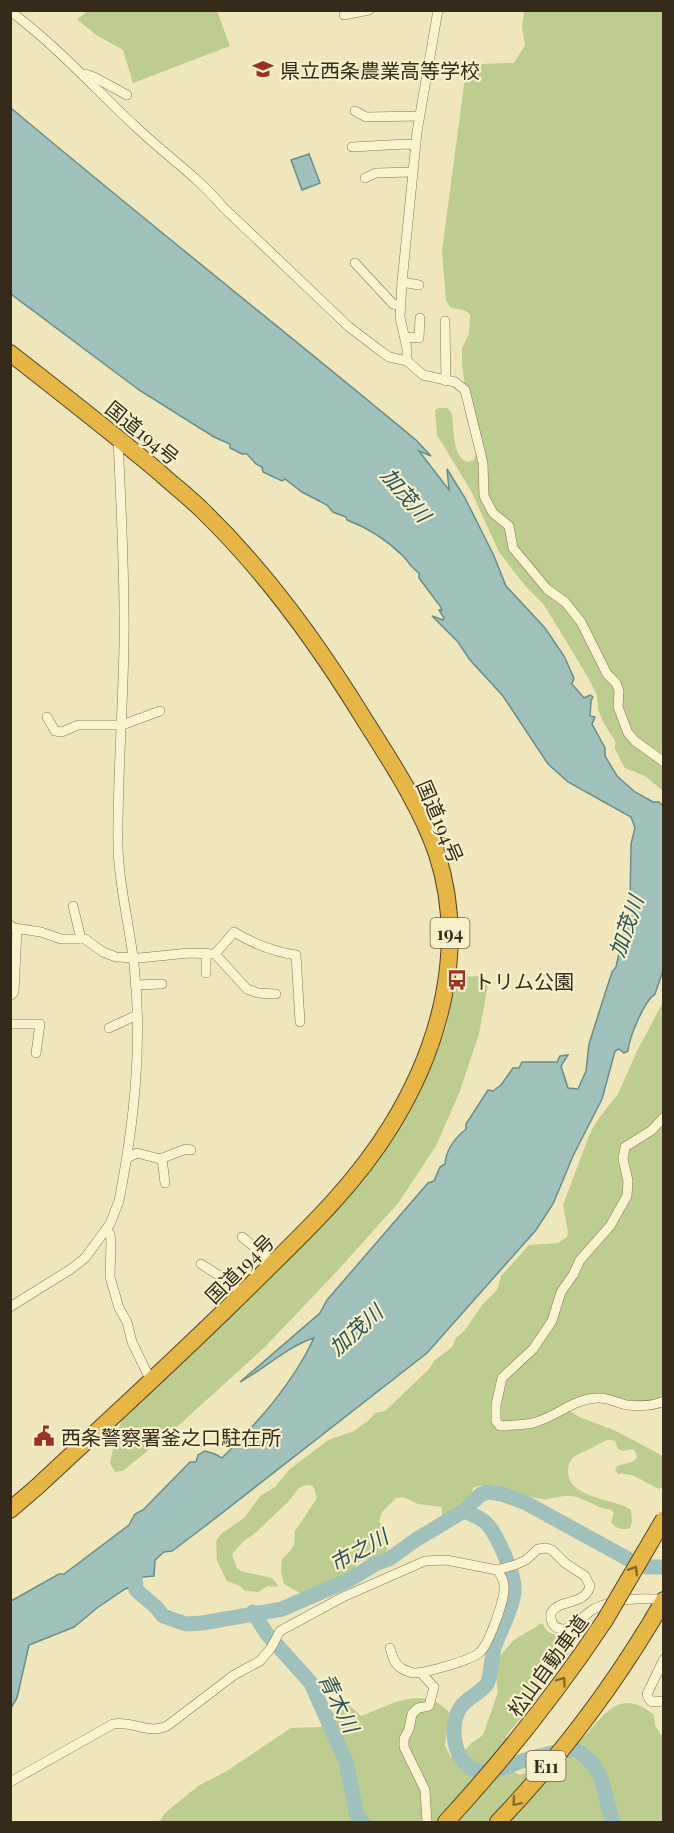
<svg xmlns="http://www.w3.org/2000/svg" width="674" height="1833" viewBox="0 0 674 1833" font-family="'Playfair Display','Noto Sans JP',serif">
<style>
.green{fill:#bdcd8f}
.water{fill:#a0c0bb;stroke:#678e8a;stroke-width:1.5}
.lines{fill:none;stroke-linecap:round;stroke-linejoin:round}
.river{stroke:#a0c0bb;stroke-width:15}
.street-casing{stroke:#877755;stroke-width:10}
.highway-casing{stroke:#54442a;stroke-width:18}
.street{stroke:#faf3cf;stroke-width:9}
.highway{stroke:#e5b646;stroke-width:16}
.highway-bridge-casing{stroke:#54442a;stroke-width:18;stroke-linecap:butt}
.highway-bridge{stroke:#e5b646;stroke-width:16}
.oneway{stroke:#856a2e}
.labels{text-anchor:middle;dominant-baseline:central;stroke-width:4.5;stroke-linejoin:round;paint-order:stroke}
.shield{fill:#f7f0cb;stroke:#70664f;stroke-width:1.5}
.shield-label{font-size:18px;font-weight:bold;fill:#362b1a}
.poi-label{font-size:20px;fill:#362b1a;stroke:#f7f0cb;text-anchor:start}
.street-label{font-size:20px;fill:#362b1a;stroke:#f7f0cb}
.water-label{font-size:21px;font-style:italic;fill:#295356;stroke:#f7f0cb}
</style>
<rect width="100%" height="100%" fill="#efe7bb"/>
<g class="green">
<polygon points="88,11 217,11 230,46 133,83 123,50 96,35 77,19"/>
<path d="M524 11H663V791L645 776 625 768 622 763 615 749V741L603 722 598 709 597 695 586 674 544 605 522 582 499 552 471 491 437 435 435 410 439 408H447L451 412C455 427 451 455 467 462L474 460 476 453 464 400V378L462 366V348L469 334 470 315 466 311 450 307 446 301 442 251 466 70 480 64 514 63 525 45 522 27Z"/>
<path d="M480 976 489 979 479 1034 460 1091 436 1146 399 1202 339 1269 265 1347 179 1425 123 1471 115 1472 110 1463 115 1440 123 1415 356 1186C395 1141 422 1089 444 1034 451 1015 449 993 462 977Z"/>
<path d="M663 1002V1398L660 1400 628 1402 598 1396 570 1411 579 1417 614 1430 663 1456 662 1487 659 1489C645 1483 634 1472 618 1474L615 1470 617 1466 632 1462 637 1458 636 1453 633 1449 622 1451 618 1449 615 1441C605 1437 599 1445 590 1449 579 1454 569 1456 568 1470 566 1499 618 1499 631 1510L632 1521 630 1528C621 1531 616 1528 611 1522L614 1513 611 1510C596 1508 585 1498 571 1496 561 1495 552 1500 542 1499 518 1497 498 1478 473 1488L471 1499 463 1508 445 1520 442 1517V1507L418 1504 403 1497 396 1498 382 1512 379 1521C386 1533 390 1543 385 1556L375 1559 360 1561 349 1574 306 1593H300L284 1584 281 1572 282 1559 290 1551 294 1545 295 1531 317 1498 313 1486 306 1485 299 1488 288 1502 253 1535 245 1540 232 1554 237 1568 241 1571 272 1578 278 1585 276 1587 268 1586 258 1592 245 1591 240 1586 227 1581 217 1561 216 1541 221 1534 245 1517 260 1496 275 1487 290 1469 314 1451 328 1440 354 1431 368 1421 375 1413 385 1411 429 1369 434 1361 452 1347 456 1338 465 1330 482 1305 497 1290 501 1276 529 1245 558 1243 567 1237 568 1232 563 1205 590 1133 599 1118 618 1094 637 1051Z"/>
<path d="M542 1623 548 1632C559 1636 567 1639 569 1653L553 1675 540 1683 528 1699 527 1711 506 1736 510 1770 520 1775C535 1770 569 1752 580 1741 603 1718 618 1685 654 1715L655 1725 661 1735H663V1822H159L165 1813 198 1786 227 1771 291 1728 321 1727 340 1705H349L361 1716C391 1705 423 1684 449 1712L445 1746 451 1757 463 1753 470 1744 483 1735 498 1692 495 1671 499 1657 514 1640Z"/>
</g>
<g class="water">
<path d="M11 108C144 220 281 328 416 440L431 456 419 451 449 490 447 469 465 498 494 556 506 586 545 628 564 656 574 678 572 684 584 698 590 695 593 697 591 701 590 716 595 717 592 724 605 748V756L617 776 635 792 653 802H659L663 806 664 968 655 994C644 1001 629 1038 628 1051L624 1053 619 1049 615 1051 602 1099 573 1156 553 1204 536 1230 427 1353 204 1527 172 1551 164 1552 155 1560 154 1576 143 1577 132 1587 125 1589 97 1608 74 1627 29 1645 17 1698 11 1708V1601L59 1574H64L129 1525 135 1514 143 1510 190 1462H196L198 1455 205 1451 215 1454 222 1458C258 1422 292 1385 314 1338 286 1347 266 1368 240 1382L320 1313 327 1300 428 1183 434 1181 440 1167 445 1164C446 1150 455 1138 466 1129V1124L488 1090 493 1091 501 1085 513 1068H519L522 1062H557L560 1056 568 1055 561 1066 568 1088 578 1089 586 1071 589 1044 601 1006 612 972 616 967 630 903 631 844 635 828 631 817 568 782 548 764 503 696 470 660 458 642 432 616 443 620 444 618 439 610H442L440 606 419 578V573C411 568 409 562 403 556 387 540 368 528 347 520L346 517 333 512 327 505 302 492 285 479 282 481 263 472 262 467 256 464 247 454H242L230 448V444L214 437 139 390 11 294Z"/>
<polygon points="309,154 320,183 302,190 291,160"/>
</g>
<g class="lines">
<g class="river">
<path d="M464 1511C471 1514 479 1517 485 1522 496 1532 516 1576 514 1592 512 1611 500 1630 494 1648 492 1655 490 1680 487 1684 482 1692 466 1698 460 1708 447 1729 455 1768 482 1772 495 1774 510 1765 522 1761 539 1756 558 1751 575 1749 609 1771 601 1791 613 1822"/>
<polyline points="136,1564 135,1573 136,1590 156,1607 163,1616 186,1624 202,1623 282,1609 349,1580 375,1564 389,1559 417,1539 464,1511 480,1495 487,1492 502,1494 526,1503 630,1560 645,1567 664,1567"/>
<polyline points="253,1612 267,1634 311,1683 346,1762 357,1816 363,1822"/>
</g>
<g class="street-casing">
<g id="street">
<path d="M10 11C57 46 93 87 135 126 163 153 198 177 223 207L349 327 378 349 389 357 407 361 423 375 455 382 465 390 483 463 484 496 493 513 509 526 513 548 547 589 565 602 581 622 607 674 616 683 619 691 618 707 628 733 635 741 664 762"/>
<polyline points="344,15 369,10"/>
<polyline points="85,74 94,77 127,95"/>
<polyline points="355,111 366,117 419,116"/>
<polyline points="352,147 406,144 415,145"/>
<polyline points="365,178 376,173 412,172"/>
<polyline points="355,263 393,304 400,306"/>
<polyline points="402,282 419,285"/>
<polyline points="445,321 446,381"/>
<polyline points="405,337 419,338 420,318"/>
<polyline points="407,361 407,349 400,317 402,282 417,132 438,10"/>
<polyline points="47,717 55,731 62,732 78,725 122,725 160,711"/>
<polyline points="73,906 81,939"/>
<path d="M10 925 14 928 41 932 61 939H85L103 952 116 957 139 958 189 953 215 954 234 932C254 944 273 952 296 955L300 1022"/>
<polyline points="206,953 206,973"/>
<polyline points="215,954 247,989 258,993 276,994"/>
<polyline points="135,985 162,984"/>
<polyline points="10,996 14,992 17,929"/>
<polyline points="10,1024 40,1024 36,1053"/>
<polyline points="109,1028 137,1015"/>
<path d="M664 1117 652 1130 625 1147 623 1159 628 1181 627 1196 610 1226 580 1260 573 1275 561 1292 552 1321 533 1349 502 1378 496 1405V1421L500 1426C510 1425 523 1425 533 1423 556 1417 574 1398 599 1398 609 1398 617 1403 627 1405 637 1406 654 1406 664 1401"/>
<polyline points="127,1158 137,1153 160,1159 186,1149 191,1150"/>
<polyline points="162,1158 165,1183"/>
<polyline points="106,1229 110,1234 111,1242 110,1277 119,1308 127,1322 132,1342 151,1381"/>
<polyline points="242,1237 274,1263"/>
<polyline points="201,1264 231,1283 242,1294"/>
<path d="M10 1307 71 1269 85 1258 110 1224 119 1201C134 1123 143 1044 134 965 130 928 119 886 118 848 117 780 123 711 124 643 125 575 121 507 118 439"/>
<path d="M390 1648C392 1655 394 1664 401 1668 404 1670 411 1673 414 1673 425 1673 473 1660 480 1652 489 1644 505 1599 504 1587 504 1580 501 1575 497 1570"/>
<polyline points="664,1659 647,1694 649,1699 652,1702 664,1701"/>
<polyline points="420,1672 434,1687 429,1706 418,1708 412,1714 409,1729 404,1739 404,1747 425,1790 427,1822"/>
<path d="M10 1782 113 1724C132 1720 148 1735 167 1726L234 1675 260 1661 271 1648 280 1631 343 1597 425 1561 446 1560 497 1570 515 1565 526 1560 538 1549 546 1548 552 1550 565 1563 585 1576 590 1586C585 1606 560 1598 551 1613 550 1622 554 1629 563 1629 575 1629 584 1614 594 1609 611 1599 645 1597 664 1600"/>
</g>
</g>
<g class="highway-casing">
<g id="highway">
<path d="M10 353C60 392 110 431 159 472 173 485 189 497 203 511 266 572 318 644 364 719 390 760 421 807 437 854 467 947 441 1045 391 1126 355 1185 305 1232 256 1280 185 1351 111 1418 38 1486L10 1510"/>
<path d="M446 1822C504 1759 557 1692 605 1620"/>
<path d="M498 1822C561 1756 618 1680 664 1600"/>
</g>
</g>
<use href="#street" class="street"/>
<use href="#highway" class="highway"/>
<g class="highway-bridge-casing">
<polyline id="highway-bridge" points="605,1620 664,1519"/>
</g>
<use href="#highway-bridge" class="highway-bridge"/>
</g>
<defs><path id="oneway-chevron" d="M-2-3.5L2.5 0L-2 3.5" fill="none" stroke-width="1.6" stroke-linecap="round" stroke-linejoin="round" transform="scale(1.5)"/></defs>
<g class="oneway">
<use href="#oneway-chevron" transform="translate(634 1570) rotate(-59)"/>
<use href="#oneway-chevron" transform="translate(562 1681) rotate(-54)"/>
<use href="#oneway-chevron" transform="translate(516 1802) rotate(131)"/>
</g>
<defs>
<g id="school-bare" transform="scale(1.62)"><path d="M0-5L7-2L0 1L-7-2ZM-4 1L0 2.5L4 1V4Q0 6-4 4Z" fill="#993222" stroke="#f7f0cb" stroke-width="2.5" paint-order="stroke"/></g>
<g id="bus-bare" transform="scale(1.62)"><path d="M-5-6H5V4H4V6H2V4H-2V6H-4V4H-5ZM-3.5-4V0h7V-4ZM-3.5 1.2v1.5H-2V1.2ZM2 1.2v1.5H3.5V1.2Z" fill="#993222" stroke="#f7f0cb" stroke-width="2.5" paint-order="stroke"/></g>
<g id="civic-bare" transform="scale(1.62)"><path d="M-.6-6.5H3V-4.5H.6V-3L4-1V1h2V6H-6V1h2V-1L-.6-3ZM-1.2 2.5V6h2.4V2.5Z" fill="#993222" stroke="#f7f0cb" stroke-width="2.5" paint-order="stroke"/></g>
</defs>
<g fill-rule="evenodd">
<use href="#school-bare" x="263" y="69"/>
<use href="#bus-bare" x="457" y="980"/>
<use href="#civic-bare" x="44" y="1436"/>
</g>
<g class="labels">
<g class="shield">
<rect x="430.5" y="918" width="39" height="30" rx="4.5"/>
<rect x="526.5" y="1751" width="39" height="30" rx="4.5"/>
</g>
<g class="shield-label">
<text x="450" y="933">194</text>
<text x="546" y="1766">E11</text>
</g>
<g class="poi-label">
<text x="280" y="69">県立西条農業高等学校</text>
<text x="474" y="980">トリム公園</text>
<text x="61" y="1436">西条警察署釜之口駐在所</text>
</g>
<g class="street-label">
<text transform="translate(143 432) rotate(39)">国道194号</text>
<text transform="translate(441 821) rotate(67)">国道194号</text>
<text transform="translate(239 1268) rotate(-45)">国道194号</text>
<text transform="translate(547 1665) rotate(-54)">松山自動車道</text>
</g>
<g class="water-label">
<text transform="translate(407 494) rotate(50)">加茂川</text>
<text transform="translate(625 926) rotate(-71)">加茂川</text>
<text transform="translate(355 1329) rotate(-42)">加茂川</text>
<text transform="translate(358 1549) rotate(-29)">市之川</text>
<text transform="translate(340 1702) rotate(64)">青木川</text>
</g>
</g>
<rect width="674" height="1833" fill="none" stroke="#362b1a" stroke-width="24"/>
</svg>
